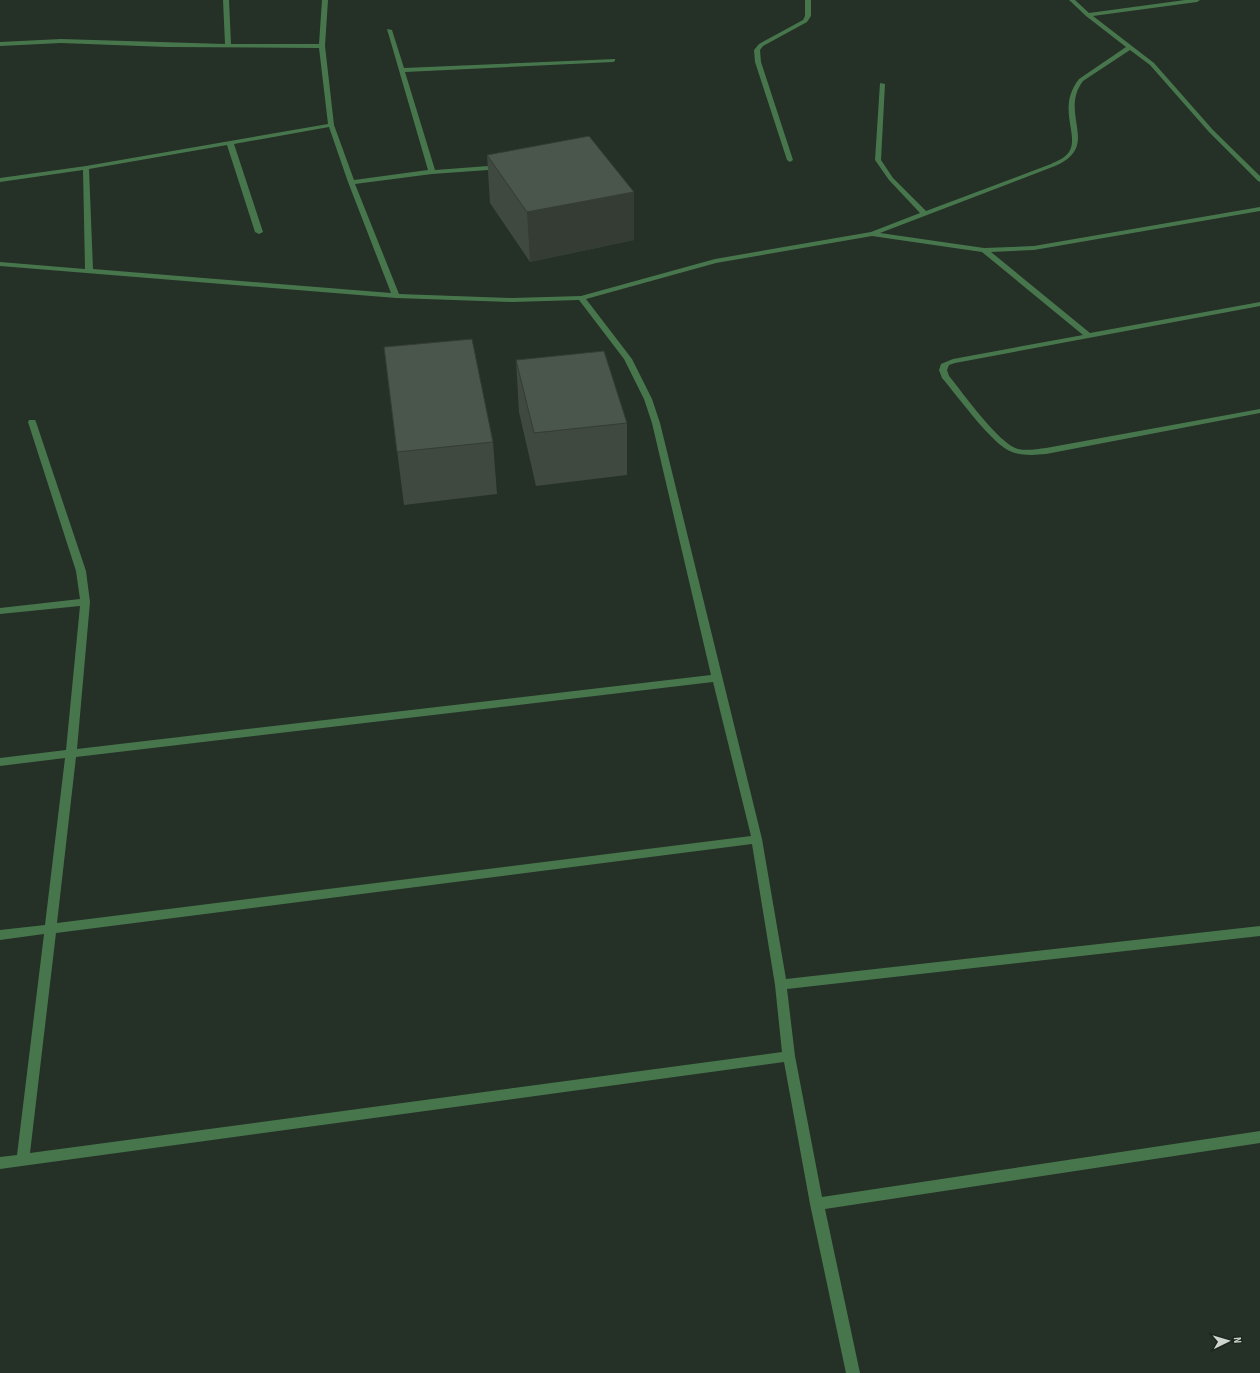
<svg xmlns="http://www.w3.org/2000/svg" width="1260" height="1373" viewBox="0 0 1260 1373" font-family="'Sofia Sans Condensed',sans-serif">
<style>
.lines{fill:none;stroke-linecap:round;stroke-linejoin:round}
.minor{fill:#47764d;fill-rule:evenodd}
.wall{fill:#404940}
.shaded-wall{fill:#343c34}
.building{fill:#4a554b;stroke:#343c34}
</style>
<rect width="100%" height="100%" fill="#253026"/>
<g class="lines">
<g class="minor">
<path d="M223 0H229L231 44H319L322 0H328L325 46 334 125 354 180 428 170 387 29 392 30 404 68 615 59V61L613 62 405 72 435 170 502 165 505 167 502 169 432 174 355 184 399 294 512 298 581 296 715 259 871 232 920 213 889 180 875 160 880 83 885 84 881 160 893 178 926 211 1051 164C1057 161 1065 158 1069 152 1080 135 1056 108 1079 79L1126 47 1086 16 1069 0H1075L1089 13 1185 0H1200L1197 2 1093 16 1154 63 1213 130 1260 176V182L1258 181 1209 132 1150 65 1130 50 1083 81C1058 114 1102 146 1055 166L880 233 984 248 1034 246 1260 207V211L1034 250 991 252 1090 333 1260 302V306L955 363 949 365 947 370 949 376C963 393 999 444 1018 449 1027 451 1037 449 1046 448L1260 409V413L1046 454C1035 455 1023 456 1012 452 993 446 957 395 942 378L939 370 941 364 953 359 1083 335 982 252 872 236 716 263 586 299 632 359 652 399 660 423 762 839 786 979 1260 926V936L787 989 795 1056 822 1197 1260 1131V1143L825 1209 860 1373H846L810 1204 784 1062 0 1169V1157L17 1155 44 934 0 940V930L45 925 65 758 0 766V758L66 750 80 606 0 614V608L80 599 76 571 28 422 29 420H35L36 422 86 571 90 602 77 749 711 675 652 423 644 399 624 359 579 300 512 302 396 298 0 266V262L85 269 83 170 0 182V178L86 166 328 124 319 48 167 47 61 43 0 46V42L61 39 225 44ZM329 127 348 182 391 293 93 269 89 169 227 145 255 232 259 234 263 232 234 144ZM713 682 751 836 57 923 76 757ZM752 844 775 985 782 1052 30 1153 56 933Z"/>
<polygon points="805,0 811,0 811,16 807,22 763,46 760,50 761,62 793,160 790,162 787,160 755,62 754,50 759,44 803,20 805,16"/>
</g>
</g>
<g class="wall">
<polygon points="487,155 634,192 634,240 530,262 490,203"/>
<polygon points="384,347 493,442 497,494 404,505"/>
<polygon points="516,360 627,423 627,475 536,486 519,412"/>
</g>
<polygon class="shaded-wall" points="634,192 634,240 530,262 527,212"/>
<g class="building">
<polygon points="589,136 634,192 527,212 487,155"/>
<polygon points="472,339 493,442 397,452 384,347"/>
<polygon points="604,351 627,423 534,433 516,360"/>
</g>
<g transform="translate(1228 1341) rotate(85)" stroke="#1c261d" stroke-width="3" paint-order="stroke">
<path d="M0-3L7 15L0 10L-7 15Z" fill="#cfd6cf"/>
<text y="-6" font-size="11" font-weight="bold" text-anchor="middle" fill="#cfd6cf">N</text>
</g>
</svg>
